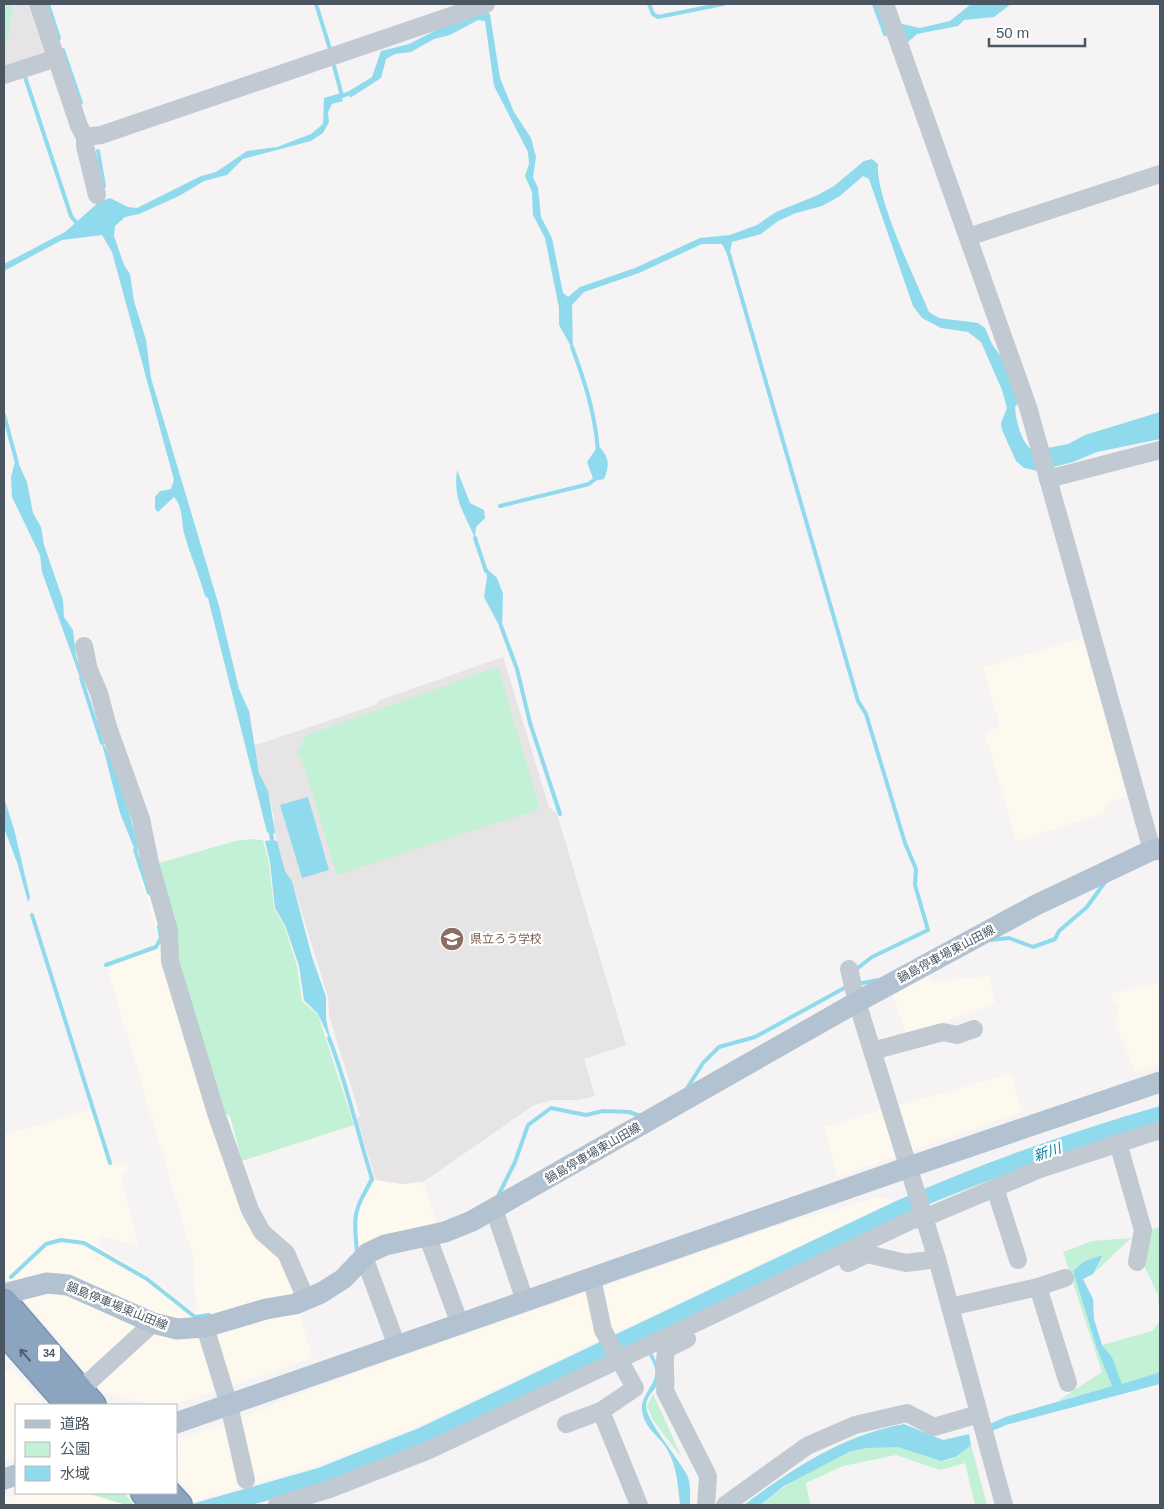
<svg xmlns="http://www.w3.org/2000/svg" width="1164" height="1509" viewBox="0 0 1164 1509" font-family="Helvetica,'Noto Sans JP',sans-serif">
<style>
.commercial{fill:#fdf9ef}
.education{fill:#e6e4e5}
.green{fill:#c3f1d5}
.water{fill:#90daee}
.lines{fill:none;stroke-linecap:round;stroke-linejoin:round}
.stream{stroke:#90daee;stroke-width:4}
.highway-casing{stroke:#7690ad;stroke-width:28}
.minor{stroke:#c1cad2;stroke-width:18}
.major{stroke:#b3c2d1;stroke-width:21}
.highway{stroke:#8ba5c1;stroke-width:25}
.oneway{stroke:#505e6b}
.labels{text-anchor:middle;dominant-baseline:central;stroke-width:4.5;stroke-linejoin:round;paint-order:stroke}
.shield{fill:#fff;stroke:#808990;stroke-width:1}
.shield-label{font-size:11px;font-weight:bold;fill:#4a5661}
.education-label{font-size:12px;fill:#785e54;stroke:#fff;text-anchor:start}
.street-label{font-size:12px;fill:#4a5661;stroke:#fff}
.water-label{font-size:14px;font-style:italic;fill:#0c7c9b;stroke:#fff}
</style>
<rect width="100%" height="100%" fill="#f5f3f3"/>
<g class="commercial">
<polygon points="1085,637 1128,795 1109,802 1103,814 1016,841 985,733 1000,727 983,667"/>
<polygon points="252,839 263,840 269,863 274,908 284,925 297,966 302,1001 318,1015 354,1125 232,1165 284,1255 312,1358 172,1405 154,1405 103,1392 4,1277 4,1134 93,1110 110,1163 130,1164 121,1180 139,1246 99,1236 97,1245 148,1276 196,1313 193,1256 106,965 156,947 159,937 138,871 156,864 235,841"/>
<polygon points="927,969 932,981 990,976 995,1004 906,1035 890,989"/>
<polygon points="1160,982 1160,1065 1136,1072 1114,1023 1119,1010 1110,994"/>
<polygon points="1011,1073 1022,1112 837,1177 824,1127"/>
<polygon points="376,1180 402,1184 423,1182 438,1226 380,1238 359,1245 355,1222 360,1205"/>
<polygon points="879,1197 894,1201 418,1426 316,1466 195,1501 178,1478 177,1439 232,1421 349,1375 785,1223"/>
<polygon points="12,1368 45,1405 16,1405 16,1457 4,1462 4,1373"/>
<polygon points="25,1493 87,1493 126,1505 4,1505 4,1499"/>
</g>
<g class="education">
<polygon points="4,4 28,4 45,54 4,67"/>
<polygon points="503,657 549,807 557,814 626,1045 584,1059 595,1096 579,1100 553,1100 534,1105 423,1182 402,1184 376,1180 357,1119 360,1115 329,1015 328,997 292,881 285,871 273,826 274,818 268,791 259,773 253,746 375,705 380,700"/>
</g>
<g class="green">
<polygon points="4,4 11,4 13,9 4,56"/>
<polygon points="498,667 540,809 337,875 302,760 296,754 307,735"/>
<polygon points="252,839 263,840 269,863 274,908 284,925 297,966 302,1001 318,1015 354,1125 242,1161 230,1117 225,1113 177,963 156,864 235,841"/>
<polygon points="1160,1227 1160,1372 1122,1384 1112,1357 1102,1345 1152,1331 1160,1321 1158,1295 1143,1263 1148,1230"/>
<polygon points="1131,1238 1093,1274 1103,1256 1073,1271 1097,1349 1112,1386 1058,1401 1102,1372 1063,1252 1092,1241"/>
<polygon points="653,1394 682,1458 653,1420 647,1406"/>
<path d="M971 1445 987 1505H975L965 1463 940 1470 896 1455 843 1466 806 1483 810 1504 760 1505C798 1476 847 1441 898 1447 915 1449 939 1468 957 1457 962 1453 965 1448 971 1445Z"/>
<polygon points="87,1493 124,1493 134,1505 126,1505"/>
</g>
<g class="water">
<polygon points="971,4 1011,4 994,17 964,20 958,26 917,34 907,43 898,23 920,28 950,21"/>
<path d="M487 12 490 14 500 78 514 112 531 138 536 157 533 177 538 188 541 217 552 238 563 293 568 297 580 287 635 268 700 238 730 235 757 225 776 212 818 195 834 186 864 161 872 159 878 164C875 197 915 278 929 312L939 318 978 323 985 328 992 344 1004 361 1018 403 1015 407C1016 421 1021 443 1033 451L1068 444 1085 435 1160 412V439L1097 452 1073 462 1038 471 1024 468 1016 461 1002 430 1001 423 1007 408 1002 390 981 342 968 332 941 328 922 318 913 306 869 179 863 176 840 196 822 206 796 213 778 221 761 234 732 242 729 258 722 244H702L639 273 584 292 572 305 573 350 559 325V308L545 238 533 215 532 192 525 176 529 164 528 152 494 86 485 21 478 20 450 35 434 39 411 52 395 54 386 59 381 78 350 98 349 91 372 77 381 51 409 44 454 21Z"/>
<path d="M341 93 343 101 332 104 328 112 329 122 323 133 311 141 243 159 227 175 204 181 179 196 139 214 125 217 115 226 114 236 124 265 130 274 134 301 146 340 151 378 219 606 239 689 249 711 259 773 268 791 275 833 271 834 267 832 208 598 205 596C199 574 190 555 184 533 181 521 183 506 174 497L158 512 155 509V497L160 491 171 489 174 480 112 252 102 235 62 240 4 271V264L65 232 99 202 110 198 128 207 137 208 201 176 216 172 247 151 277 147 311 134 323 124 324 98Z"/>
<path d="M598 446C609 456 610 465 604 479L594 481 587 462Z"/>
<polygon points="16,458 27,482 33,513 41,527 44,545 63,600 64,617 73,630 76,656 85,683 82,683 42,572 40,555 12,497 11,477"/>
<path d="M457 470 470 503 484 510 485 518 476 527 475 538C464 512 453 500 457 470Z"/>
<polygon points="485,567 497,578 503,594 502,631 484,597 487,577"/>
<polygon points="101,740 116,767 138,844 137,855 120,813"/>
<polygon points="308,797 329,870 302,878 280,805"/>
<polygon points="4,798 14,829 30,897 28,902 18,865 4,828"/>
<polygon points="272,840 277,841 285,871 292,881 312,957 326,997 326,1019 331,1042 318,1014 304,1000 299,966 285,925 275,908 270,862 265,841"/>
<path d="M1160 1106V1123C1073 1149 987 1179 903 1215L425 1444 322 1485 259 1503 248 1505H188L318 1468 419 1428 896 1201C982 1163 1070 1132 1160 1106Z"/>
<polygon points="1103,1255 1093,1274 1083,1279 1093,1299 1094,1319 1102,1345 1112,1357 1122,1384 1160,1372 1160,1384 1006,1425 992,1431 990,1424 1005,1417 1112,1386 1097,1349 1073,1271 1085,1261"/>
<path d="M651 1351 659 1367 660 1382C655 1389 647 1396 646 1405 644 1418 679 1459 687 1475 691 1483 690 1496 690 1505H680C678 1485 677 1464 665 1446 658 1436 646 1428 643 1415 637 1395 658 1386 655 1369 654 1363 650 1357 647 1352Z"/>
<path d="M904 1424 943 1440 969 1434 971 1445 956 1457 941 1461 898 1447 866 1448 849 1452 784 1486 760 1505H744C792 1469 843 1435 904 1424Z"/>
</g>
<g class="lines">
<g class="stream">
<polyline points="48,4 59,38"/>
<polyline points="316,4 330,49"/>
<polyline points="649,4 653,14 658,17 723,4"/>
<polyline points="874,4 885,34"/>
<polyline points="63,50 81,103"/>
<polyline points="334,66 342,96"/>
<polyline points="24,74 71,216 78,225"/>
<polyline points="339,97 353,92"/>
<polyline points="98,151 104,186"/>
<polyline points="729,254 858,701 866,714 905,843 916,869 915,885 928,930 872,957 854,971"/>
<path d="M572 347C585 382 595 413 598 451"/>
<polyline points="4,415 17,463"/>
<polyline points="500,506 589,484 596,478"/>
<polyline points="475,538 486,571"/>
<polyline points="501,626 517,669 530,723 560,814"/>
<polyline points="81,678 102,743"/>
<polyline points="270,829 273,844"/>
<polyline points="135,850 149,893"/>
<polyline points="32,915 110,1163"/>
<polyline points="991,940 1009,938 1033,947 1055,939 1059,931 1087,907 1105,882"/>
<polyline points="106,965 156,947 161,938 159,926"/>
<polyline points="858,984 878,980"/>
<path d="M329 1038C347 1084 357 1131 372 1179 354 1212 353 1213 357 1252"/>
<polyline points="686,1090 703,1063 719,1047 755,1037 848,986"/>
<polyline points="499,1194 515,1162 528,1125 551,1108 586,1115 603,1111 629,1112 641,1116"/>
<polyline points="11,1277 46,1244 61,1240 84,1243 147,1279 195,1317 209,1315"/>
</g>
<g class="highway-casing">
<g id="highway">
<polyline points="4,1301 93,1405"/>
<polyline points="4,1331 69,1405"/>
<polyline points="144,1493 155,1505"/>
<polyline points="168,1493 179,1505"/>
</g>
</g>
<g class="minor">
<polyline points="38,4 79,126 85,137 101,135 486,4"/>
<polyline points="885,4 1028,407 1152,850"/>
<polyline points="4,75 57,58"/>
<polyline points="85,137 85,146 97,195"/>
<polyline points="968,237 1160,174"/>
<polyline points="1048,479 1160,450"/>
<polyline points="84,646 89,670 99,693 108,727 141,819 150,863 169,931 170,961 216,1113 250,1210 262,1232 286,1253 306,1299"/>
<polyline points="849,969 857,1002 937,1259 1004,1505"/>
<polyline points="872,1051 943,1032 957,1035 974,1029"/>
<polyline points="1118,1143 1143,1230 1137,1262"/>
<polyline points="995,1188 1018,1260"/>
<polyline points="494,1209 525,1301"/>
<polyline points="427,1235 460,1324"/>
<polyline points="364,1257 397,1346"/>
<polyline points="848,1263 867,1254 906,1263 937,1259"/>
<polyline points="592,1278 603,1330 635,1388 601,1411"/>
<polyline points="1038,1287 1068,1383"/>
<polyline points="950,1307 1038,1287 1065,1278"/>
<polyline points="205,1327 229,1405 246,1480"/>
<path d="M687 1339 667 1349C662 1364 667 1375 665 1391L708 1476 706 1505"/>
<polyline points="80,1390 153,1323"/>
<polyline points="566,1424 601,1411 639,1505"/>
<polyline points="277,1505 327,1490 429,1450 912,1220 924,1218 1040,1169 1160,1130"/>
<polyline points="725,1505 807,1446 855,1425 907,1413 934,1427 979,1414"/>
</g>
<g class="major">
<polyline points="4,1294 47,1283 68,1285 153,1323 177,1329 205,1327 266,1309 295,1304 321,1293 343,1279 368,1253 385,1245 445,1232 472,1221 857,1002 1036,905 1152,850 1160,849"/>
<polyline points="176,1423 909,1167 1160,1082"/>
<polyline points="4,1479 16,1475"/>
</g>
<use href="#highway" class="highway"/>
</g>
<defs><path id="oneway-shaft" d="M-6 0H5M1.5-3L5.5 0L1.5 3" fill="none" stroke-width="1.6" stroke-linecap="round" stroke-linejoin="round" transform="scale(1.25)"/></defs>
<use class="oneway" href="#oneway-shaft" transform="translate(25 1355) rotate(-131)"/>
<defs>
<g id="school-disc" transform="scale(1.25)"><circle r="9.5" fill="#8d6e63" stroke="#fff"/><path d="M0-5L7-2L0 1L-7-2ZM-4 1L0 2.5L4 1V4Q0 6-4 4Z" fill="#fff"/></g>
</defs>
<g fill-rule="evenodd">
<use href="#school-disc" x="452" y="939"/>
</g>
<g class="labels">
<rect class="shield" x="38" y="1344.5" width="22" height="17" rx="4"/>
<g class="shield-label">
<text x="49" y="1353">34</text>
</g>
<g class="education-label">
<text x="470" y="939">県立ろう学校</text>
</g>
<g class="street-label">
<text transform="translate(946 954) rotate(-28)">鍋島停車場東山田線</text>
<text transform="translate(593 1153) rotate(-30)">鍋島停車場東山田線</text>
<text transform="translate(117 1306) rotate(22)">鍋島停車場東山田線</text>
</g>
<g class="water-label">
<text transform="translate(1047 1152) rotate(-19)">新川</text>
</g>
</g>
<rect width="1164" height="1509" fill="none" stroke="#4a5661" stroke-width="10"/>
<rect x="15" y="1404" width="162" height="90" fill="#ffffff" stroke="#b7bbc0"/>
<rect x="25" y="1420" width="25" height="8" fill="#b3c2d1" stroke="#b7bbc0"/>
<text x="60" y="1429" font-size="15" fill="#4a5661">道路</text>
<rect x="25" y="1442" width="25" height="15" fill="#c3f1d5" stroke="#b7bbc0"/>
<text x="60" y="1454" font-size="15" fill="#4a5661">公園</text>
<rect x="25" y="1466" width="25" height="15" fill="#90daee" stroke="#b7bbc0"/>
<text x="60" y="1479" font-size="15" fill="#4a5661">水域</text>
<path d="M989 38v8h96v-8" fill="none" stroke="#4a5661" stroke-width="2.5"/>
<text x="996" y="38" font-size="15" fill="#4a5661" stroke="#ffffff" stroke-width="4" paint-order="stroke">50 m</text>
</svg>
